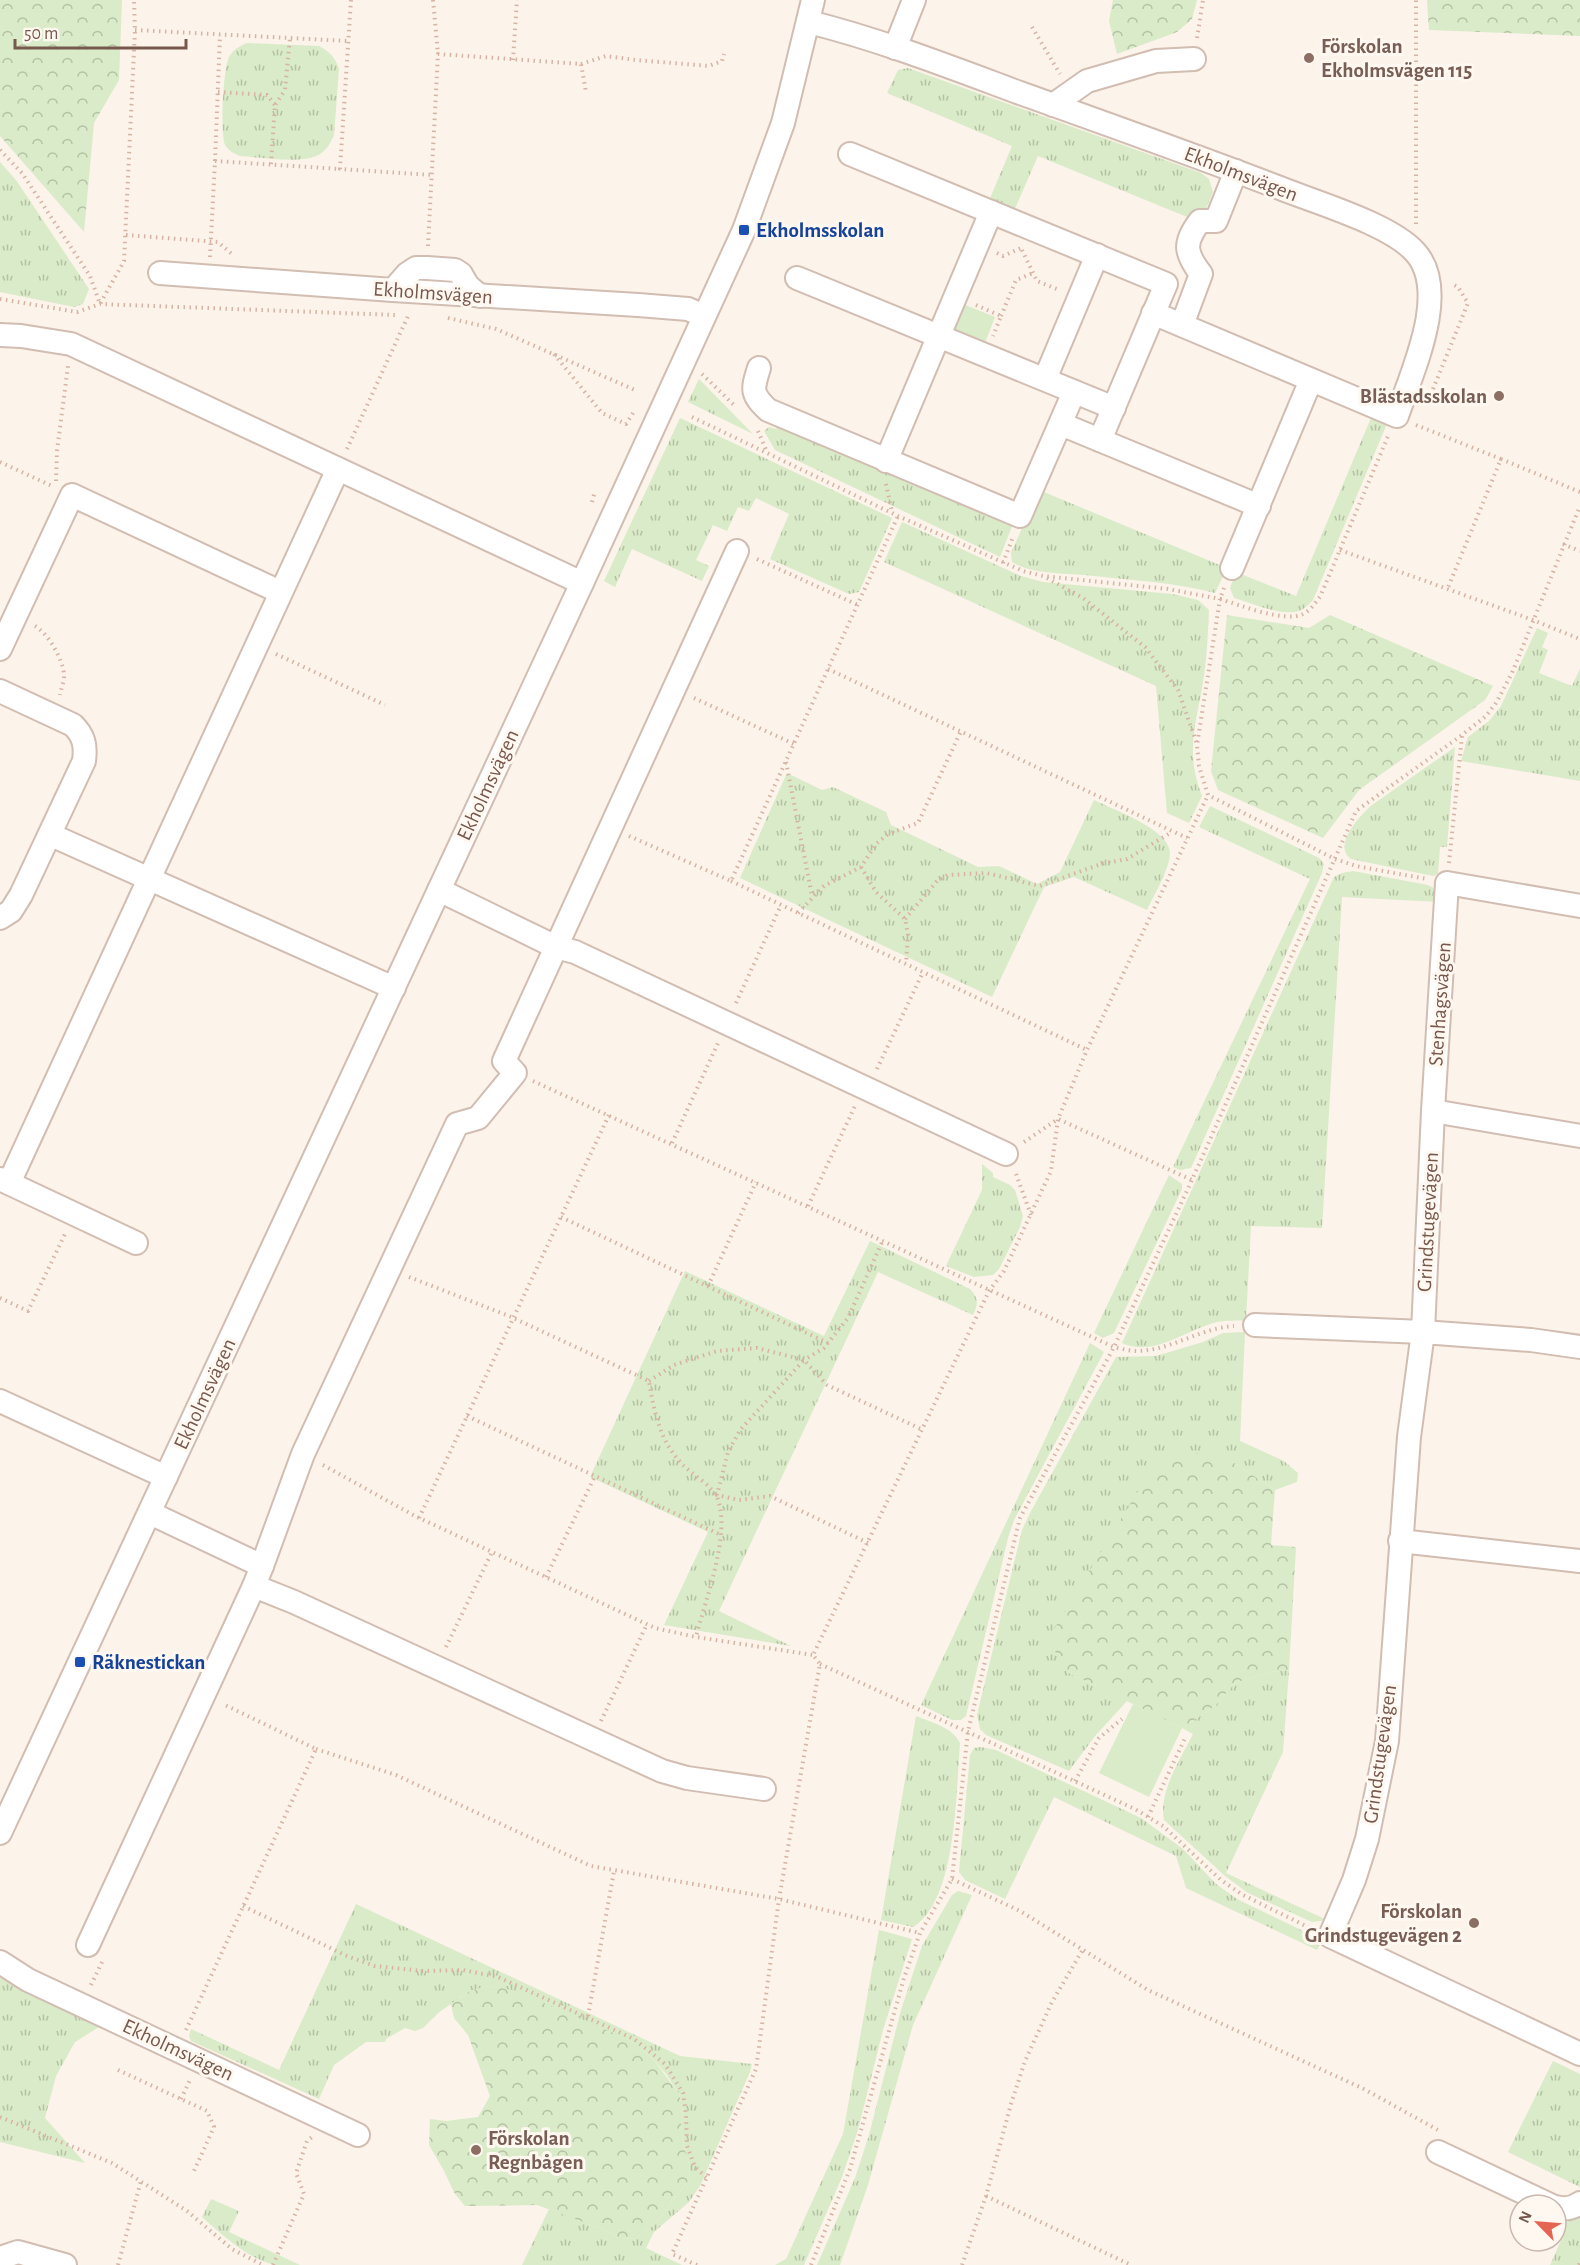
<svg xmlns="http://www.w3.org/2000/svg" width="1580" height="2265" viewBox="0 0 1580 2265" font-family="'Alegreya Sans',sans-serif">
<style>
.grass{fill:url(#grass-tufts)}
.forest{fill:url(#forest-crowns)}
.green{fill:#d9ebc8}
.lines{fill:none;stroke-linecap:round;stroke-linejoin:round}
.minor-casing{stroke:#d1bdb1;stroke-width:26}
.path{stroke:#d7b3a4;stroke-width:4;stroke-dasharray:1.5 4.5;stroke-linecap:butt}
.minor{stroke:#fff;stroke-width:22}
.education-dot{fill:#8d6e63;stroke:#fff8f0;stroke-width:2}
.transit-dot{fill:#1a4fb4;stroke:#fff8f0;stroke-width:2}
.labels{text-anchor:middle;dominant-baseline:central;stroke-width:6;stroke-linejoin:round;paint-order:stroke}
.education-label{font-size:21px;font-weight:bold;fill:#785e54;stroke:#fff8f0;text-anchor:start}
.street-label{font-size:21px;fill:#77584d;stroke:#fff8f0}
.transit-label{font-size:21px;font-weight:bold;fill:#164399;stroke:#fff8f0;text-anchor:start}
</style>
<defs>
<pattern id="grass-tufts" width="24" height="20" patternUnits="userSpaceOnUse" patternTransform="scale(1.5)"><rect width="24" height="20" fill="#d9ebc8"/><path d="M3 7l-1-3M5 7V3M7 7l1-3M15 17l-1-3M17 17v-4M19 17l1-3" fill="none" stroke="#b5c1a5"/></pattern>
<pattern id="forest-crowns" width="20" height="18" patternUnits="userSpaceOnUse" patternTransform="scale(1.5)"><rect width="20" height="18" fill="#d9ebc8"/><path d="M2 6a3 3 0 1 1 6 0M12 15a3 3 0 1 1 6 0" fill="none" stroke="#b5c1a5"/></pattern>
</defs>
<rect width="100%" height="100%" fill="#fcf3ea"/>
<g class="grass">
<path d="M247 43 319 46C330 52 335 57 339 69L334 135C331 142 327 150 320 154 303 165 260 157 240 156 233 153 229 151 225 145 220 133 223 69 229 57 233 50 239 46 247 43Z"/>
<polygon points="908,68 1201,173 1209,179 1213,192 1205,211 1192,219 1038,156 1013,213 988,203 1012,146 887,93 898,70"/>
<polygon points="0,162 16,180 89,289 83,304 74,307 0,292"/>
<polygon points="699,379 753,434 688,402"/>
<path d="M1373 413 1389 419 1313 600C1307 606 1302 612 1293 612 1274 614 1252 603 1234 598L1230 588 1236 572 1296 596Z"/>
<polygon points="680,418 892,518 859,592 849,594 770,559 789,514 756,498 749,511 738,507 727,531 713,525 696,560 709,566 702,581 632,549 615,587 604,581"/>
<polygon points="779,422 1014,521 1000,557 775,450 764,431 769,427 776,429"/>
<path d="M1039 490 1227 568 1215 593C1173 582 1129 580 1085 575 1062 573 1032 574 1012 562L1011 553Z"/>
<path d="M902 522 1021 576 1043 582 1172 594 1198 600 1209 610C1208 632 1207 655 1204 676 1197 723 1184 749 1202 796L1189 823 1167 813 1156 686 884 562Z"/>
<polygon points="1537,628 1548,633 1542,647 1548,650 1539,673 1572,686 1580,669 1580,781 1461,761 1468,737 1489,721 1501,706"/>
<path d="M1455 747 1447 847H1440L1438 874 1433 876 1351 859C1332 846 1360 815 1372 805Z"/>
<path d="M787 773 822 790 833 787 886 812 891 825 978 867 999 866 1037 884 1060 872 1094 800C1112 809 1172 830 1170 854 1169 870 1154 895 1147 910L1074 877 1044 887 992 997 740 878Z"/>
<polygon points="1210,806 1319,858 1324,864 1322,873 1191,1168 1180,1170 1173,1167 1310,879 1199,827"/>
<path d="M1353 871 1428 885 1437 890 1440 902 1342 897 1322 1228 1251 1226 1246 1320C1237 1321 1226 1320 1217 1322 1187 1329 1154 1358 1122 1343L1334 877 1342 873Z"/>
<polygon points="982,1164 993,1173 993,1177 1010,1185 1015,1190 1023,1216 1020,1227 999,1269 993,1275 974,1277 946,1266 982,1190"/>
<polygon points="1169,1175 1182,1184 1182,1189 1114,1333 1103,1338 1094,1333"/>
<path d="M870 1241 970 1289C979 1298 978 1305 973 1315L878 1272 719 1611 791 1646 664 1625 708 1532 590 1477 685 1271 824 1336Z"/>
<polygon points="1245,1332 1240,1441 1284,1461 1298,1473 1297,1482 1275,1490 1231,1461 1067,1672 1127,1701 1096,1735 1069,1771 986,1735 980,1729 977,1715 1022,1530 1030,1513 1116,1357 1156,1356 1203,1342 1223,1333"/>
<polygon points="1090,1343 1104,1352 1014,1520 1008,1538 966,1716 961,1720 952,1720 921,1705"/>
<path d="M1289 1670 1283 1752 1226 1873 1327 1920 1312 1922 1248 1893 1225 1876 1164 1820C1158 1793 1181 1758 1193 1734L1182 1728 1215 1706 1235 1683 1269 1672Z"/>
<path d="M916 1716C933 1723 952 1727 960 1743 956 1791 957 1901 913 1927L881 1920Z"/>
<polygon points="981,1747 996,1750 1141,1818 1183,1849 1216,1884 1237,1899 1322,1940 1317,1950 1186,1888 1176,1856 1054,1797 1005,1899 965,1880 959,1872 970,1755 974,1748"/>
<polygon points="958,1891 972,1895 913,2025 868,2185 840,2265 817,2265 855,2178 869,2135 901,2010 922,1946 952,1895"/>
<polygon points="356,1904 680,2056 752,2064 750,2072 700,2186 689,2202 654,2232 646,2248 682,2265 522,2265 549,2209 605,2230 620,2239 636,2238 655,2224 689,2180 690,2167 684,2147 681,2125 683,2111 679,2094 666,2074 654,2060 635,2043 513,1991 489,1986 470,1991 438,2013 423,2028 415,2031 405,2028 386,2039 385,2042 366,2042 334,2065 319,2099 191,2041 189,2036 191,2029 279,2070"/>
<polygon points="879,1930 912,1939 883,2030 858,2130 842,2177 804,2265 775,2265 786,2259 843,2134"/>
<polygon points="0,1978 99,2027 75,2042 56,2076 45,2118 85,2163 0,2142"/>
<polygon points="1553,2061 1580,2074 1580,2187 1508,2152"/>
<path d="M211 2199 239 2211 229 2232 300 2265C292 2265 282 2265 275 2265 248 2259 222 2235 202 2217Z"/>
<polygon points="1580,2217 1580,2265 1550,2265 1562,2238 1556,2235 1556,2222 1566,2222"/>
</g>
<g class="forest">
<polygon points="0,0 122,0 119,80 94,123 84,232 0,136"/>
<polygon points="1113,0 1197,0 1192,19 1177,32 1117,54 1109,21"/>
<polygon points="1427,0 1580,0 1580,36 1429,30"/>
<polygon points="1227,615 1309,628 1330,615 1493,686 1485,700 1359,790 1323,838 1218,790 1211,771"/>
<polygon points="1198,1453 1231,1461 1275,1490 1271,1545 1296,1547 1289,1670 1269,1672 1235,1683 1215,1706 1182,1728 1067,1672 1048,1639 1155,1463"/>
<polygon points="489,1986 513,1990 600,2027 635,2043 654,2060 679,2094 683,2111 681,2125 684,2147 690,2167 689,2180 655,2224 636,2238 620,2239 605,2230 537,2205 465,2206 455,2194 443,2169 429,2145 430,2119 446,2121 478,2117 490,2096 468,2035 454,2018 451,2004 470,1991"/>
</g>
<g class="green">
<polygon points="958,302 995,317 985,343 947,328"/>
<polygon points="1133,1704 1182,1728 1149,1797 1099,1773"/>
</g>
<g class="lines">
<g class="minor-casing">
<g id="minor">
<path d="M809 22C881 40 950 67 1020 93 1107 124 1194 155 1280 188 1317 203 1390 224 1415 252 1451 291 1411 374 1397 416L1153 313"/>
<polyline points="895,48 914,0"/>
<polyline points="1053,105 1087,81 1156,61 1194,59"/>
<polyline points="850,154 1166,284 1100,440"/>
<polyline points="160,273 393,290 638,305 688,309 704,316"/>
<polyline points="797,278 1114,408"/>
<polyline points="393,290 407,274 416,268 427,268 455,270 461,274 468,286 480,296"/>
<path d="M1182 325 1201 274C1185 253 1183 243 1200 221H1216L1236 171"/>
<polyline points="0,335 21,336 71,344 582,583"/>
<path d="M759 368C752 390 751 394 768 410L1020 516 1074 392"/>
<polyline points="1045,379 1097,255"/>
<polyline points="1061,424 1259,506"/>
<polyline points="886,461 991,212"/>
<polyline points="1232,568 1311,380"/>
<polyline points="0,649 72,495 280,592"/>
<path d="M0 691 73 725C84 736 86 745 84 761L21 895 11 911 0 918"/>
<polyline points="51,835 394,988"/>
<polyline points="439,890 556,947 575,952 1006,1154"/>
<polyline points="1433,1111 1580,1136"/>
<polyline points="0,1179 136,1243"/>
<polyline points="9,1183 338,469"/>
<polyline points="1255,1325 1423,1332 1433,1111 1447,883 1580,906"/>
<polyline points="1580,1347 1531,1340 1423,1332 1409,1437 1387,1741 1367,1839 1354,1880 1330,1936 1580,2054"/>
<polyline points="0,1401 166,1477"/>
<polyline points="1400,1541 1580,1561"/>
<polyline points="262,1566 303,1454 457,1124 478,1118 515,1073 504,1061 737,551"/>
<polyline points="254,1586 294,1602 662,1771 687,1778 764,1789"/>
<polyline points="0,1833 582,583 744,230 783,123 813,0"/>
<polyline points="88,1945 254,1586 262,1566 150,1513"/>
<polyline points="0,1962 28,1980 358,2135"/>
<polyline points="1438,2152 1550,2205"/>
<path d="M1556 2207C1565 2210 1573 2208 1580 2203"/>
<polyline points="0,2258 18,2252 65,2265"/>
</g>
</g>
<g class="path">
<polyline points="351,0 340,169 432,175"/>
<polyline points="433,0 438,54"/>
<polyline points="1032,27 1060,74"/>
<polyline points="135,30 348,41"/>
<polyline points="1197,38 1203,0"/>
<polyline points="513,60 517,0"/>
<polyline points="581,64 606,56 636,60 709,66 722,61 724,54"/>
<polyline points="218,92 267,95 275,105"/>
<polyline points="0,150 22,173 90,276 100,304 124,261 135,30 134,0"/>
<polyline points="215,161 220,35"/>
<polyline points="271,164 275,105 285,90 290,38"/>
<polyline points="1416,224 1416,0"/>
<polyline points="126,235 218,242 233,255"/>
<polyline points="428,246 438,54 581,64 586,92"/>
<polyline points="1022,250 1037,281 1059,290"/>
<polyline points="997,253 1003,256 1021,248"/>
<polyline points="210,257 215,161 340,169"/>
<polyline points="0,299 77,312 100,304 395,315"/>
<polyline points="976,305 1001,316 993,336"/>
<polyline points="1001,316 1016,280 1033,273"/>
<polyline points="448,318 496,329 635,390"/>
<polyline points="554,354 602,413 626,424 635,410"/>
<polyline points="702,374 735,406"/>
<polyline points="1433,389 1468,303 1458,287 1452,284"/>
<polyline points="692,417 898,516 1023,571 1043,576 1168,589 1220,599 1197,745 1199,766 1208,795 1335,859 1356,866 1427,879"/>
<polyline points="1416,425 1501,459 1447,590"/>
<polyline points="758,431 767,452"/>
<polyline points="347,449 408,316"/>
<polyline points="1501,459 1580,492"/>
<polyline points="0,462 52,486"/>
<polyline points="56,481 57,451 68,366"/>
<polyline points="886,484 892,512"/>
<polyline points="592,502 595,491"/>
<polyline points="1563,544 1580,551"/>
<polyline points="1340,550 1533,620 1580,639"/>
<polyline points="757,559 858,605"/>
<polyline points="1003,563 1013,537"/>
<polyline points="1047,578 1083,598 1145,647 1178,690 1197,744"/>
<path d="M1224 588 1220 599C1240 605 1284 623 1303 614 1311 610 1315 603 1320 597L1389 434"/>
<path d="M35 626C48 633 64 661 64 676 64 682 61 689 60 695"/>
<polyline points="276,654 385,705"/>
<polyline points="828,669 1187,838"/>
<polyline points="694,698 794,744"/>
<polyline points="786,762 812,896"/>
<polyline points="629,836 731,881 898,516"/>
<polyline points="1449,863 1462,736"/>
<polyline points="861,867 876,892 905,919 908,934 906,964"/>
<polyline points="731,881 1087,1050"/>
<polyline points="798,913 824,886 861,867 876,844 888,834 918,823 961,731"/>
<polyline points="905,919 937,881 948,875 986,873 1040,886 1101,864 1127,859 1172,832"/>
<polyline points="736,1003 781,905"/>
<polyline points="877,1069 923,972"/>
<path d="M533 1081 1114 1347C1122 1349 1130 1351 1138 1351 1172 1350 1200 1328 1234 1326"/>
<polyline points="1024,1142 1058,1119 1192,1180"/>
<polyline points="672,1143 718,1043"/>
<polyline points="1016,1174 1031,1215"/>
<polyline points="808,1206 855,1106"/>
<polyline points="561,1217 828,1343"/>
<path d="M409 1277 509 1316 649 1381C654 1412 660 1442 683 1465 691 1473 713 1487 717 1497 732 1533 705 1600 696 1637"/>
<polyline points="708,1286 756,1182"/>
<polyline points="0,1298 28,1311 65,1234"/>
<polyline points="649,1381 674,1365 717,1351 757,1348 804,1360 824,1348 848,1318 883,1240"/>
<polyline points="467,1416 721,1535"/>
<polyline points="323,1465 415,1516 655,1628 696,1637 813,1655"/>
<polyline points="419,1518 609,1115"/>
<polyline points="868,1543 770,1496 739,1500 717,1495 728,1452 740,1430 804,1360 827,1385 923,1430"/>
<polyline points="546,1577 595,1476"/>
<polyline points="446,1647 492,1552"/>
<polyline points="820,1664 1135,1809 1163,1826 1221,1880 1243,1895 1310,1928"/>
<polyline points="601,1721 647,1624"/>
<polyline points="316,1749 396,1775 591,1866 779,1899 920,1933"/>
<polyline points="1075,1781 1099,1738 1122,1719"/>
<polyline points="1148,1817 1186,1736"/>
<polyline points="952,1879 1020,1911 1148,1990 1362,2088 1438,2130"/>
<polyline points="243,1906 347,1956 375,1966 423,1971 463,1970 498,1977 634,2039 665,2064 683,2093 686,2114 687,2146 695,2167 707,2178"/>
<polyline points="91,1985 102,1962"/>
<polyline points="588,2016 614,1871"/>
<polyline points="186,2030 316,1749 223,1704"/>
<polyline points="118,2070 207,2111 214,2127 194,2171"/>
<polyline points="181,2099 190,2080"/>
<polyline points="0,2117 112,2163 187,2211 232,2249 263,2265"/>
<polyline points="986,2196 1131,2265"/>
<polyline points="118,2265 141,2181"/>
<polyline points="273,2265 304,2194 296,2173 307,2141 312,2137"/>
<polyline points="697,2265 672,2254 756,2069 779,1899 820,1664 813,1655 989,1291 1004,1271 1051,1171 1058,1119 1087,1050 1208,795"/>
<polyline points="811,2265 850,2169 904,1978 920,1933 952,1879 968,1731 1020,1518 1114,1347 1192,1180 1356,811 1462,735 1486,716 1496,703 1512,673 1580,506"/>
<polyline points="962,2265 986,2196 1011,2104 1025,2061 1052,2002 1082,1951"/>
<polyline points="1579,2265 1580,2263"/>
</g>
<use href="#minor" class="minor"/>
</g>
<g class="education-dot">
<circle cx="1309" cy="58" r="6"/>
<circle cx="1499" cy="396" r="6"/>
<circle cx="1474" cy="1923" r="6"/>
<circle cx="476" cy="2150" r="6"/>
</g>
<g class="transit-dot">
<rect x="738" y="224" width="12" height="12" rx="3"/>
<rect x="74" y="1656" width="12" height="12" rx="3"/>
</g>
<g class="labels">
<g class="education-label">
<text x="1321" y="46">Förskolan<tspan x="1321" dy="24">Ekholmsvägen 115</tspan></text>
<text x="1487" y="396" text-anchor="end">Blästadsskolan</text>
<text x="1462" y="1911" text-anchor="end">Förskolan<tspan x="1462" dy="24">Grindstugevägen 2</tspan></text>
<text x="488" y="2138">Förskolan<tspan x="488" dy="24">Regnbågen</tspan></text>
</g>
<g class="street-label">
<text transform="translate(1241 174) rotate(21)">Ekholmsvägen</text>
<text transform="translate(433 293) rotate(4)">Ekholmsvägen</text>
<text transform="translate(488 785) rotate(-65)">Ekholmsvägen</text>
<text transform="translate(1440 1004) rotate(-86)">Stenhagsvägen</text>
<text transform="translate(1428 1222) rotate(-87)">Grindstugevägen</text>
<text transform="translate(205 1394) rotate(-65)">Ekholmsvägen</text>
<text transform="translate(1380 1754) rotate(-82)">Grindstugevägen</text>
<text transform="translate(178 2050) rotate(25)">Ekholmsvägen</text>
</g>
<g class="transit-label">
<text x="756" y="230">Ekholmsskolan</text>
<text x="92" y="1662">Räknestickan</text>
</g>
</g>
<g transform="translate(1538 2223) rotate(295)"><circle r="28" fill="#fff8f0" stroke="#c9b8af" stroke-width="1.5"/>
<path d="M0-4.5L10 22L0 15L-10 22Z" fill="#e46551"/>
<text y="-9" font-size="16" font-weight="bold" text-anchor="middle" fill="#77584d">N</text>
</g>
<path d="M15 39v9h171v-9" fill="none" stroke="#77584d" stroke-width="3"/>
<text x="24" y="39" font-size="18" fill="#77584d" stroke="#fff8f0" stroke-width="4.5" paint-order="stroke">50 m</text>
</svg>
